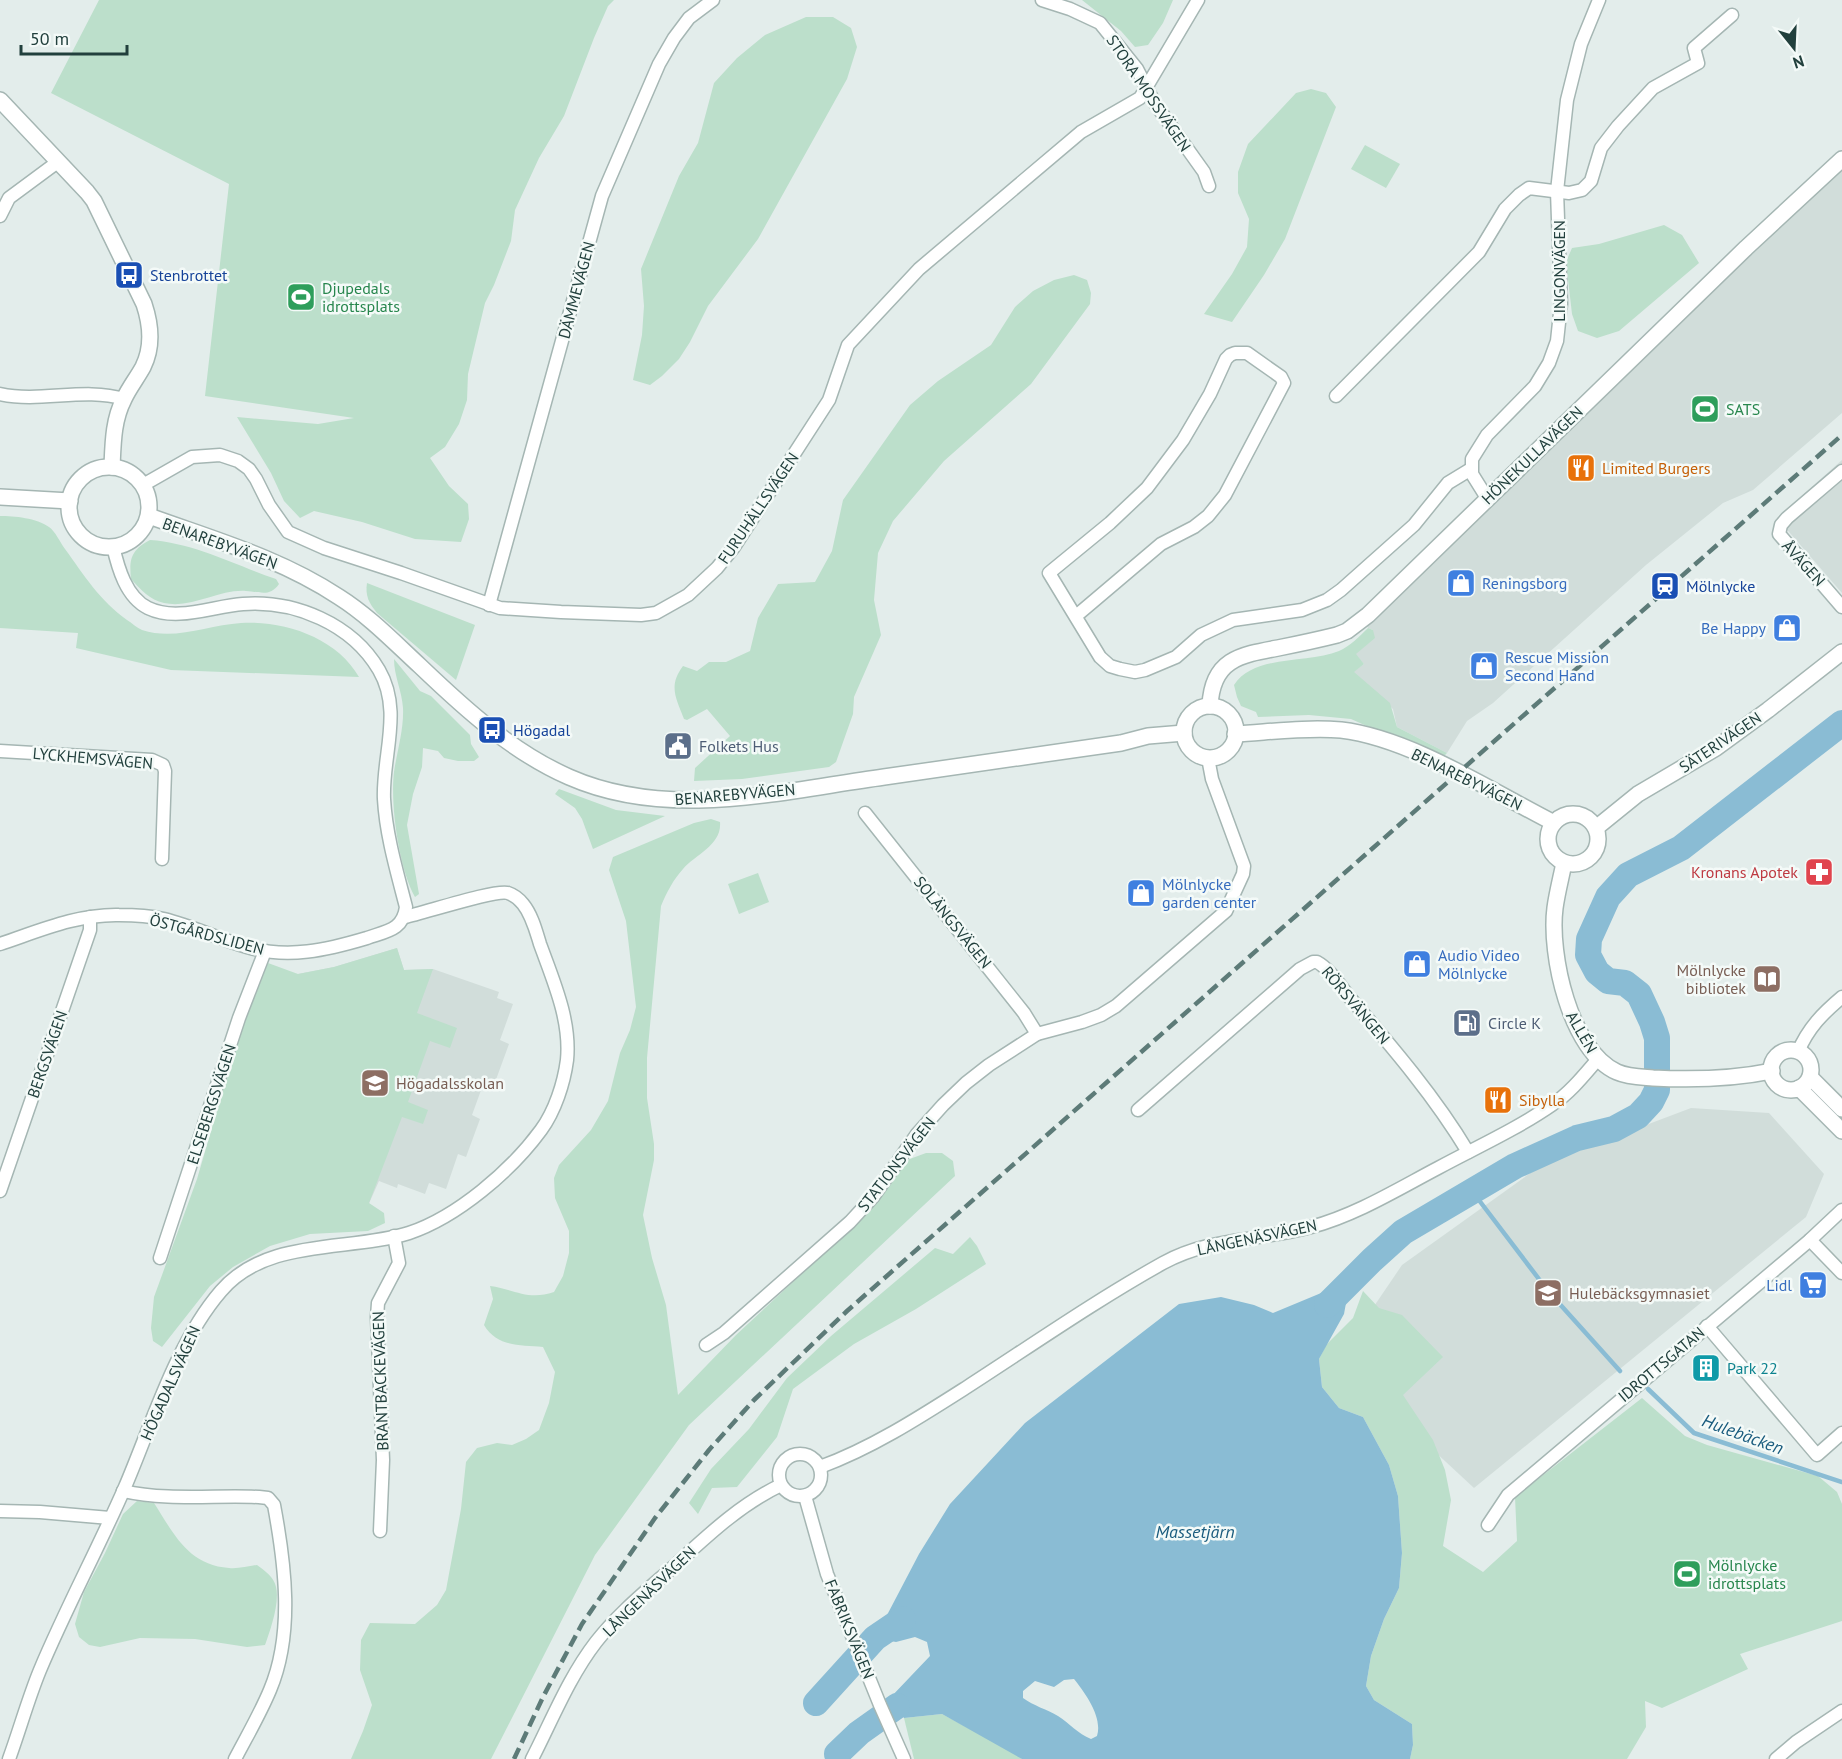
<svg xmlns="http://www.w3.org/2000/svg" width="1842" height="1759" viewBox="0 0 1842 1759" font-family="'PT Sans',sans-serif">
<style>
.built{fill:#d1ddda}
.green{fill:#bcdfcb}
.water{fill:#8abcd4;fill-rule:evenodd}
.lines{fill:none;stroke-linecap:round;stroke-linejoin:round}
.stream{stroke:#8abcd4;stroke-width:4.5}
.river{stroke:#8abcd4;stroke-width:26}
.minor-casing{stroke:#a5b6b3;stroke-width:15}
.tertiary-casing{stroke:#a5b6b3;stroke-width:18}
.minor{stroke:#fff;stroke-width:12}
.tertiary{stroke:#fff;stroke-width:15}
.rail{stroke:#5d7b78;stroke-width:4.5;stroke-dasharray:12 6;stroke-linecap:butt}
.labels{text-anchor:middle;dominant-baseline:central;stroke-width:5;stroke-linejoin:round;paint-order:stroke}
.street-label{font-size:16px;fill:#22403d;stroke:#f4faf8}
.transit-label{font-size:16px;fill:#164399;stroke:#f4faf8;text-anchor:start}
.leisure-label{font-size:16px;fill:#27864d;stroke:#f4faf8;text-anchor:start}
.food-label{font-size:16px;fill:#c56008;stroke:#f4faf8;text-anchor:start}
.shop-label{font-size:16px;fill:#366cbe;stroke:#f4faf8;text-anchor:start}
.service-label{font-size:16px;fill:#4e5e75;stroke:#f4faf8;text-anchor:start}
.health-label{font-size:16px;fill:#be3a42;stroke:#f4faf8;text-anchor:end}
.education-label{font-size:16px;fill:#785e54;stroke:#f4faf8;text-anchor:start}
.culture-label{font-size:16px;fill:#0d838f;stroke:#f4faf8;text-anchor:start}
.water-label{font-size:18px;font-style:italic;fill:#1a5c7e;stroke:#f4faf8}
</style>
<rect width="100%" height="100%" fill="#e3edeb"/>
<g class="built">
<polygon points="1842,168 1842,413 1753,490 1723,503 1646,565 1493,703 1467,721 1447,753 1397,727 1393,709 1353,672 1364,664 1355,654 1373,630 1368,628 1366,623 1743,257"/>
<polygon points="1842,460 1842,593 1777,518"/>
<polygon points="397,948 404,970 433,969 499,992 497,998 513,1004 500,1040 509,1044 494,1085 484,1082 472,1115 480,1119 466,1157 458,1154 446,1189 429,1183 425,1194 398,1184 397,1188 379,1181 362,1219 298,974 334,967"/>
<polygon points="1691,1108 1769,1113 1824,1174 1806,1217 1474,1488 1362,1384 1364,1321 1402,1265 1543,1164"/>
</g>
<g class="green">
<polygon points="99,0 614,0 608,6 594,38 564,116 539,158 515,210 511,241 494,285 485,303 468,374 467,400 459,424 445,447 430,458 449,486 468,504 469,519 461,542 415,539 362,522 314,511 300,518 284,501 271,473 237,417 318,424 354,418 205,396 229,184 51,93"/>
<polygon points="1082,0 1173,0 1163,23 1148,45 1135,47 1121,31"/>
<polygon points="806,17 833,17 851,28 857,47 847,79 758,239 708,306 690,342 679,359 662,376 650,385 633,380 642,335 644,306 641,269 679,176 698,143 714,83 737,58 765,35"/>
<polygon points="1311,89 1326,93 1336,107 1285,239 1264,275 1232,322 1204,314 1232,274 1247,247 1249,219 1238,193 1238,172 1248,144 1296,93"/>
<polygon points="1365,145 1400,164 1386,188 1351,169"/>
<polygon points="1664,225 1682,235 1699,263 1619,331 1597,338 1578,331 1572,314 1566,262 1572,248 1599,244"/>
<path d="M1074 275 1087 280 1091 293 1090 304 1031 384 944 461 893 521 878 553 874 600 881 635 854 697 853 714 836 762 829 767 742 779 694 781 695 768 730 736 707 709 687 720 684 719C676 698 668 686 683 666L697 671 709 662H726L750 651 758 618 778 584 815 582 832 551 843 500 910 405 938 381 991 345 1015 307 1033 291 1054 280Z"/>
<path d="M0 516C14 516 37 518 49 527 55 531 60 542 65 549 84 575 100 601 127 620 132 623 137 628 142 630 175 641 208 625 241 623 284 620 337 638 359 677L171 670 76 648 78 633 0 628Z"/>
<path d="M150 540C194 543 235 565 276 579L279 584C270 597 261 592 246 591 219 589 192 609 164 603 150 600 140 589 131 579 129 559 131 550 150 540Z"/>
<path d="M367 583 475 625 456 680 377 613C369 603 365 596 367 583Z"/>
<path d="M1368 628 1373 630 1375 638 1356 654 1364 664 1354 672 1390 703 1397 727 1447 753 1441 759 1351 719 1309 715 1258 717 1256 712 1241 706 1237 697 1234 685C1254 654 1308 664 1339 651 1350 646 1360 636 1368 628Z"/>
<path d="M394 659 420 691 431 696 470 735 471 744 479 757 474 761H458L444 758 438 751 423 748 422 767 413 794 407 825 419 894 415 897C399 869 390 804 394 772 397 751 404 729 403 708 402 691 394 676 394 659Z"/>
<polygon points="559,789 616,810 665,816 593,849 582,819 575,808 555,794"/>
<path d="M711 819 720 822C722 845 696 854 683 869 673 880 667 892 661 906L647 1058V1098L654 1144V1160L643 1215 652 1258 666 1305 678 1395 736 1335 869 1211 907 1160 926 1153H942L953 1161 955 1176 689 1425 595 1555 491 1759H351L363 1731 372 1705 360 1670 361 1640 370 1623 415 1624 437 1605 446 1590 461 1509 466 1462 477 1448 497 1443 512 1445 526 1439 539 1430 549 1403 555 1372 543 1347C520 1345 497 1347 484 1325L493 1299 490 1286C514 1289 528 1301 554 1292L563 1276 569 1253V1231L555 1198 554 1178 559 1165 591 1130 608 1101 620 1053 630 1030 636 1007 626 921 609 870 613 857 694 823Z"/>
<polygon points="758,873 769,902 739,914 728,884"/>
<polygon points="397,948 404,970 433,969 417,1013 457,1028 450,1048 430,1041 408,1102 428,1110 423,1124 402,1117 369,1203 384,1213 385,1223 368,1231 310,1234 270,1246 233,1267 210,1286 162,1347 153,1341 151,1328 154,1297 197,1179 237,1042 268,963 298,974 334,967"/>
<polygon points="970,1237 977,1246 986,1264 916,1309 854,1344 793,1389 777,1437 737,1487 712,1488 698,1514 689,1503 711,1469 749,1429 787,1378 831,1336 935,1248 953,1254"/>
<polygon points="1363,1291 1379,1308 1402,1315 1443,1357 1403,1395 1433,1440 1445,1470 1451,1500 1443,1546 1483,1572 1517,1541 1515,1497 1642,1398 1685,1436 1707,1445 1818,1476 1837,1492 1842,1504 1842,1621 1740,1654 1748,1669 1662,1708 1645,1701 1646,1727 1627,1759 1410,1759 1413,1745 1412,1724 1374,1700 1366,1686 1371,1656 1384,1619 1399,1588 1402,1553 1398,1496 1389,1465 1363,1417 1339,1408 1322,1387 1319,1359 1326,1345 1353,1318"/>
<path d="M137 1501 154 1503C174 1534 188 1565 229 1568 238 1569 248 1566 257 1565 265 1571 274 1577 276 1587 280 1603 270 1631 265 1645L247 1647 195 1639 140 1638 100 1647 89 1645 79 1637 75 1624 84 1592 105 1553 123 1514Z"/>
<polygon points="942,1714 1013,1752 1022,1759 914,1759 904,1718"/>
</g>
<path class="water" d="M1350 1281 1344 1314 1319 1359 1322 1387 1339 1408 1363 1417 1389 1465 1398 1496 1402 1553 1399 1588 1384 1619 1371 1656 1366 1686 1374 1700 1412 1724 1413 1745 1410 1759H1022L942 1714 904 1718 890 1698 930 1656 927 1642 915 1637 896 1642 875 1638 919 1554 950 1504 1025 1423 1179 1304 1221 1297 1254 1305 1273 1313ZM1074 1679C1085 1693 1103 1717 1097 1736L1091 1739C1078 1734 1069 1723 1058 1716 1046 1709 1034 1706 1023 1698V1691L1035 1681 1054 1687 1064 1680Z"/>
<g class="lines">
<g class="stream">
<polyline points="1472,1191 1548,1291 1620,1371"/>
<polyline points="1648,1389 1694,1433 1842,1482"/>
</g>
<g class="river">
<polyline points="1327,1305 1372,1260 1403,1232 1515,1166 1577,1138 1614,1129 1638,1116 1651,1102 1657,1090 1657,1038 1652,1022 1639,994 1625,983 1608,981 1597,972 1588,955 1589,939 1608,897 1628,875 1681,848 1842,723"/>
<polyline points="816,1703 875,1638 903,1619"/>
<polyline points="837,1754 859,1733 897,1706"/>
</g>
<g class="minor-casing">
<g id="minor">
<polyline points="1042,0 1070,9 1100,23 1137,69 1154,102 1204,172 1209,186"/>
<polyline points="0,216 9,198 59,161"/>
<path d="M0 394C41 403 84 387 124 399"/>
<polyline points="1336,396 1479,252 1505,209 1519,195 1529,188 1569,193 1582,190 1591,181 1601,148 1618,126 1653,88 1698,63 1694,48 1732,15"/>
<polyline points="1842,471 1787,518 1781,525 1779,534 1842,607"/>
<polyline points="143,485 192,457 220,455 238,461 249,469 256,479 269,505 288,532 324,548 401,573 500,608 561,612 641,615 656,613 688,595 717,568 734,547 829,400 848,345 919,269 1081,132 1140,98 1198,0"/>
<polyline points="1487,498 1472,474 1472,459 1487,435 1535,386 1549,363 1557,341 1561,304 1557,191 1567,100 1581,44 1599,0"/>
<polyline points="489,605 602,196 659,64 674,38 689,18 713,0"/>
<polyline points="1076,616 1161,544 1194,527 1208,516 1225,495 1284,383 1281,377 1247,353 1235,353 1230,355 1226,359 1210,394 1183,440 1147,488 1110,523 1049,573 1100,657 1110,666 1120,669 1135,672 1145,670 1176,657 1201,635 1233,620 1302,610 1327,600 1341,590 1414,525 1448,483 1471,469"/>
<polyline points="0,751 152,760 163,765 165,771 162,859"/>
<polyline points="865,813 1024,1013 1037,1034"/>
<path d="M0 944C39 931 77 914 119 915 134 915 150 916 164 919 192 926 219 939 247 947 288 959 327 950 367 938 387 931 403 930 406 907 397 872 386 835 384 799 382 756 403 711 379 670 352 624 295 600 243 604 213 606 177 622 148 608 126 597 118 568 113 546"/>
<path d="M1798 1052C1808 1028 1823 1013 1842 997"/>
<path d="M1138 1110 1300 969 1313 962H1317C1330 969 1341 987 1351 999 1393 1048 1435 1097 1468 1152"/>
<polyline points="0,1191 90,930 90,917"/>
<polyline points="1810,1240 1842,1273"/>
<polyline points="160,1258 239,1018 265,951"/>
<polyline points="1707,1326 1817,1455 1842,1433"/>
<polyline points="706,1345 724,1333 850,1222 873,1197 917,1134 943,1105 966,1083 989,1065 1037,1034 1082,1022 1101,1015 1116,1006 1226,911 1243,874 1244,866 1212,779 1208,758"/>
<circle cx="800" cy="1475" r="21"/>
<path d="M820 1467C872 1448 920 1417 967 1387 1032 1345 1095 1301 1163 1263 1210 1237 1260 1241 1311 1227 1356 1215 1398 1189 1438 1168 1477 1147 1517 1129 1553 1104 1570 1093 1585 1074 1598 1059"/>
<path d="M123 1491C168 1501 213 1495 259 1497L268 1498 274 1505C285 1564 294 1633 270 1690 260 1714 247 1736 235 1759"/>
<polyline points="805,1496 827,1574 880,1705 904,1759"/>
<polyline points="0,1511 40,1512 110,1518"/>
<polyline points="1488,1525 1508,1495 1810,1240 1842,1210"/>
<polyline points="380,1531 383,1460 377,1317 378,1303 399,1263 394,1236"/>
<path d="M9 1759C20 1729 28 1699 40 1670 66 1608 98 1549 125 1487 152 1424 176 1343 221 1291 267 1237 349 1252 409 1233 457 1217 511 1171 541 1130 555 1111 564 1083 567 1060 571 1020 553 980 540 944 536 931 532 915 523 904 519 899 514 895 508 893 496 889 424 913 405 917"/>
<path d="M532 1759C552 1720 569 1677 596 1642 618 1614 645 1592 672 1568 706 1537 739 1505 781 1485"/>
<polyline points="1776,1759 1796,1742 1842,1711"/>
</g>
</g>
<g class="tertiary-casing">
<g id="tertiary">
<path d="M0 100 87 192 94 201 144 304C151 325 153 347 143 367 137 378 129 388 124 399 113 420 113 444 112 467"/>
<circle cx="109" cy="507" r="40"/>
<polyline points="0,497 70,501"/>
<path d="M149 516C215 540 280 558 339 597 369 616 394 642 420 666 465 709 512 752 569 777 669 821 781 791 884 777 963 765 1042 754 1121 743L1148 736 1184 733"/>
<path d="M1210 706C1212 660 1239 655 1278 648 1298 644 1317 640 1337 635L1347 631 1368 615 1746 248 1842 159"/>
<circle cx="1210" cy="732" r="26"/>
<path d="M1235 734C1270 732 1306 727 1341 730 1410 738 1491 791 1554 823"/>
<circle cx="1573" cy="839" r="25"/>
<polyline points="1596,828 1638,794 1716,748 1768,710 1842,652"/>
<path d="M1564 863C1561 878 1557 893 1555 908 1549 954 1570 1051 1617 1072 1628 1077 1641 1077 1653 1078 1692 1080 1733 1079 1772 1071"/>
<circle cx="1791" cy="1070" r="20"/>
<polyline points="1810,1077 1842,1109"/>
<polyline points="1799,1088 1842,1131"/>
</g>
</g>
<use href="#minor" class="minor"/>
<use href="#tertiary" class="tertiary"/>
<polyline class="rail" points="514,1759 543,1697 582,1624 655,1518 709,1450 754,1400 847,1311 1842,435"/>
</g>
<defs>
<g id="bus-square" transform="scale(1.5)"><rect x="-9" y="-9" width="18" height="18" rx="4" fill="#1a4fb4" stroke="#f4faf8"/><path d="M-5-6H5V4H4V6H2V4H-2V6H-4V4H-5ZM-3.5-4V0h7V-4ZM-3.5 1.2v1.5H-2V1.2ZM2 1.2v1.5H3.5V1.2Z" fill="#fff"/></g>
<g id="stadium-square" transform="scale(1.5)"><rect x="-9" y="-9" width="18" height="18" rx="4" fill="#2e9e5b" stroke="#f4faf8"/><path d="M0-5a6.5 5 0 1 0 0 10a6.5 5 0 1 0 0-10ZM-3.5-1.8h7v3.6h-7Z" fill="#fff"/></g>
<g id="restaurant-square" transform="scale(1.5)"><rect x="-9" y="-9" width="18" height="18" rx="4" fill="#e8710a" stroke="#f4faf8"/><path d="M-5-6h1v4h1v-4h1v4h1v-4h1v5L-1.5 .5V6h-2V.5L-5-1ZM5-6V6H3V1.5H1.5Q1.5-4 5-6Z" fill="#fff"/></g>
<g id="shop-square" transform="scale(1.5)"><rect x="-9" y="-9" width="18" height="18" rx="4" fill="#3f7fe0" stroke="#f4faf8"/><path d="M-5-2.5h2.3a2.7 3.5 0 0 1 5.4 0H5L5.5 6h-11ZM-1.5-2.5h3a1.5 2.3 0 0 0-3 0Z" fill="#fff"/></g>
<g id="station-square" transform="scale(1.5)"><rect x="-9" y="-9" width="18" height="18" rx="4" fill="#1a4fb4" stroke="#f4faf8"/><path d="M-3-6H3Q5-6 5-4V2Q5 4 3 4L4.5 6H3L1.5 4h-3L-3 6H-4.5L-3 4Q-5 4-5 2V-4Q-5-6-3-6ZM-3.5-4v3h7v-3ZM-3.5 1v1.5H-2V1ZM2 1v1.5H3.5V1Z" fill="#fff"/></g>
<g id="civic-square" transform="scale(1.5)"><rect x="-9" y="-9" width="18" height="18" rx="4" fill="#5c6f8a" stroke="#f4faf8"/><path d="M-.6-6.5H3V-4.5H.6V-3L4-1V1h2V6H-6V1h2V-1L-.6-3ZM-1.2 2.5V6h2.4V2.5Z" fill="#fff"/></g>
<g id="pharmacy-square" transform="scale(1.5)"><rect x="-9" y="-9" width="18" height="18" rx="4" fill="#e0444e" stroke="#f4faf8"/><path d="M-2-6h4v4h4v4h-4v4h-4v-4h-4v-4h4Z" fill="#fff"/></g>
<g id="library-square" transform="scale(1.5)"><rect x="-9" y="-9" width="18" height="18" rx="4" fill="#8d6e63" stroke="#f4faf8"/><path d="M-6-4Q-3-5.5-.7-3.5V5Q-3 3-6 4ZM6-4Q3-5.5 .7-3.5V5Q3 3 6 4Z" fill="#fff"/></g>
<g id="fuel-square" transform="scale(1.5)"><rect x="-9" y="-9" width="18" height="18" rx="4" fill="#5c6f8a" stroke="#f4faf8"/><path d="M-5.5-6h7V0h2V4h1.3V-2.5L3-4.5l.8-.8L6-3V5H2.5V1h-1V6h-7ZM-4.2-4.7v3.2H.2V-4.7Z" fill="#fff"/></g>
<g id="school-square" transform="scale(1.5)"><rect x="-9" y="-9" width="18" height="18" rx="4" fill="#8d6e63" stroke="#f4faf8"/><path d="M0-5L7-2L0 1L-7-2ZM-4 1L0 2.5L4 1V4Q0 6-4 4Z" fill="#fff"/></g>
<g id="supermarket-square" transform="scale(1.5)"><rect x="-9" y="-9" width="18" height="18" rx="4" fill="#3f7fe0" stroke="#f4faf8"/><path d="M-6-5.5h2.5l.6 2H6L4.5 2H-2.5L-4.4-4H-6ZM-1.5 3.2a1.3 1.3 0 1 0 .1 0ZM3 3.2a1.3 1.3 0 1 0 .1 0Z" fill="#fff"/></g>
<g id="building-square" transform="scale(1.5)"><rect x="-9" y="-9" width="18" height="18" rx="4" fill="#0f9aa8" stroke="#f4faf8"/><path d="M-4-6H4V6H1V3H-1V6H-4ZM-2.5-4.3h1.7v1.8h-1.7ZM.8-4.3h1.7v1.8H.8ZM-2.5-1h1.7V.8h-1.7ZM.8-1h1.7V.8H.8Z" fill="#fff"/></g>
</defs>
<g fill-rule="evenodd">
<use href="#bus-square" x="129" y="275"/>
<use href="#stadium-square" x="301" y="297"/>
<use href="#stadium-square" x="1705" y="409"/>
<use href="#restaurant-square" x="1581" y="468"/>
<use href="#shop-square" x="1461" y="583"/>
<use href="#station-square" x="1665" y="586"/>
<use href="#shop-square" x="1787" y="628"/>
<use href="#shop-square" x="1484" y="666"/>
<use href="#bus-square" x="492" y="730"/>
<use href="#civic-square" x="678" y="746"/>
<use href="#pharmacy-square" x="1819" y="872"/>
<use href="#shop-square" x="1141" y="893"/>
<use href="#shop-square" x="1417" y="964"/>
<use href="#library-square" x="1767" y="979"/>
<use href="#fuel-square" x="1467" y="1023"/>
<use href="#school-square" x="375" y="1083"/>
<use href="#restaurant-square" x="1498" y="1100"/>
<use href="#supermarket-square" x="1813" y="1285"/>
<use href="#school-square" x="1548" y="1293"/>
<use href="#building-square" x="1706" y="1368"/>
<use href="#stadium-square" x="1687" y="1574"/>
</g>
<g class="labels">
<g class="street-label">
<text transform="translate(1149 93) rotate(56)">STORA MOSSVÄGEN</text>
<text transform="translate(1559 271) rotate(-90)">LINGONVÄGEN</text>
<text transform="translate(576 290) rotate(-75)">DÄMMEVÄGEN</text>
<text transform="translate(1532 455) rotate(-44)">HÖNEKULLAVÄGEN</text>
<text transform="translate(758 508) rotate(-56)">FURUHÄLLSVÄGEN</text>
<text transform="translate(220 543) rotate(20)">BENAREBYVÄGEN</text>
<text transform="translate(1804 563) rotate(48)">ÅVÄGEN</text>
<text transform="translate(1720 742) rotate(-34)">SÄTERIVÄGEN</text>
<text transform="translate(93 758) rotate(5)">LYCKHEMSVÄGEN</text>
<text transform="translate(1467 779) rotate(26)">BENAREBYVÄGEN</text>
<text transform="translate(735 794) rotate(-5)">BENAREBYVÄGEN</text>
<text transform="translate(953 922) rotate(51)">SOLÄNGSVÄGEN</text>
<text transform="translate(207 934) rotate(15)">ÖSTGÅRDSLIDEN</text>
<text transform="translate(1356 1005) rotate(50)">RÖRSVÄNGEN</text>
<text transform="translate(1582 1032) rotate(60)">ALLÉN</text>
<text transform="translate(47 1054) rotate(-71)">BERGSVÄGEN</text>
<text transform="translate(211 1104) rotate(-72)">ELSEBERGSVÄGEN</text>
<text transform="translate(896 1164) rotate(-52)">STATIONSVÄGEN</text>
<text transform="translate(1257 1237) rotate(-12)">LÅNGENÄSVÄGEN</text>
<text transform="translate(1661 1364) rotate(-40)">IDROTTSGATAN</text>
<text transform="translate(380 1381) rotate(-92)">BRANTBACKEVÄGEN</text>
<text transform="translate(170 1383) rotate(-66)">HÖGADALSVÄGEN</text>
<text transform="translate(649 1591) rotate(-44)">LÅNGENÄSVÄGEN</text>
<text transform="translate(850 1629) rotate(68)">FABRIKSVÄGEN</text>
</g>
<g class="transit-label">
<text x="150" y="275">Stenbrottet</text>
<text x="1686" y="586">Mölnlycke</text>
<text x="513" y="730">Högadal</text>
</g>
<g class="leisure-label">
<text x="322" y="288">Djupedals<tspan x="322" dy="18">idrottsplats</tspan></text>
<text x="1726" y="409">SATS</text>
<text x="1708" y="1565">Mölnlycke<tspan x="1708" dy="18">idrottsplats</tspan></text>
</g>
<g class="food-label">
<text x="1602" y="468">Limited Burgers</text>
<text x="1519" y="1100">Sibylla</text>
</g>
<g class="shop-label">
<text x="1482" y="583">Reningsborg</text>
<text x="1766" y="628" text-anchor="end">Be Happy</text>
<text x="1505" y="657">Rescue Mission<tspan x="1505" dy="18">Second Hand</tspan></text>
<text x="1162" y="884">Mölnlycke<tspan x="1162" dy="18">garden center</tspan></text>
<text x="1438" y="955">Audio Video<tspan x="1438" dy="18">Mölnlycke</tspan></text>
<text x="1792" y="1285" text-anchor="end">Lidl</text>
</g>
<g class="service-label">
<text x="699" y="746">Folkets Hus</text>
<text x="1488" y="1023">Circle K</text>
</g>
<g class="health-label">
<text x="1798" y="872">Kronans Apotek</text>
</g>
<g class="education-label">
<text x="1746" y="970" text-anchor="end">Mölnlycke<tspan x="1746" dy="18">bibliotek</tspan></text>
<text x="396" y="1083">Högadalsskolan</text>
<text x="1569" y="1293">Hulebäcksgymnasiet</text>
</g>
<g class="culture-label">
<text x="1727" y="1368">Park 22</text>
</g>
<g class="water-label">
<text transform="translate(1743 1434) rotate(20)">Hulebäcken</text>
<text x="1195" y="1531">Massetjärn</text>
</g>
</g>
<g transform="translate(1794 48) rotate(162)" stroke="#f4faf8" stroke-width="4.5" paint-order="stroke">
<path d="M0-4.5L10 22L0 15L-10 22Z" fill="#22403d"/>
<text y="-9" font-size="16" font-weight="bold" text-anchor="middle" fill="#22403d">N</text>
</g>
<path d="M21 45v9h106v-9" fill="none" stroke="#22403d" stroke-width="3"/>
<text x="30" y="45" font-size="18" fill="#22403d" stroke="#f4faf8" stroke-width="4.5" paint-order="stroke">50 m</text>
</svg>
